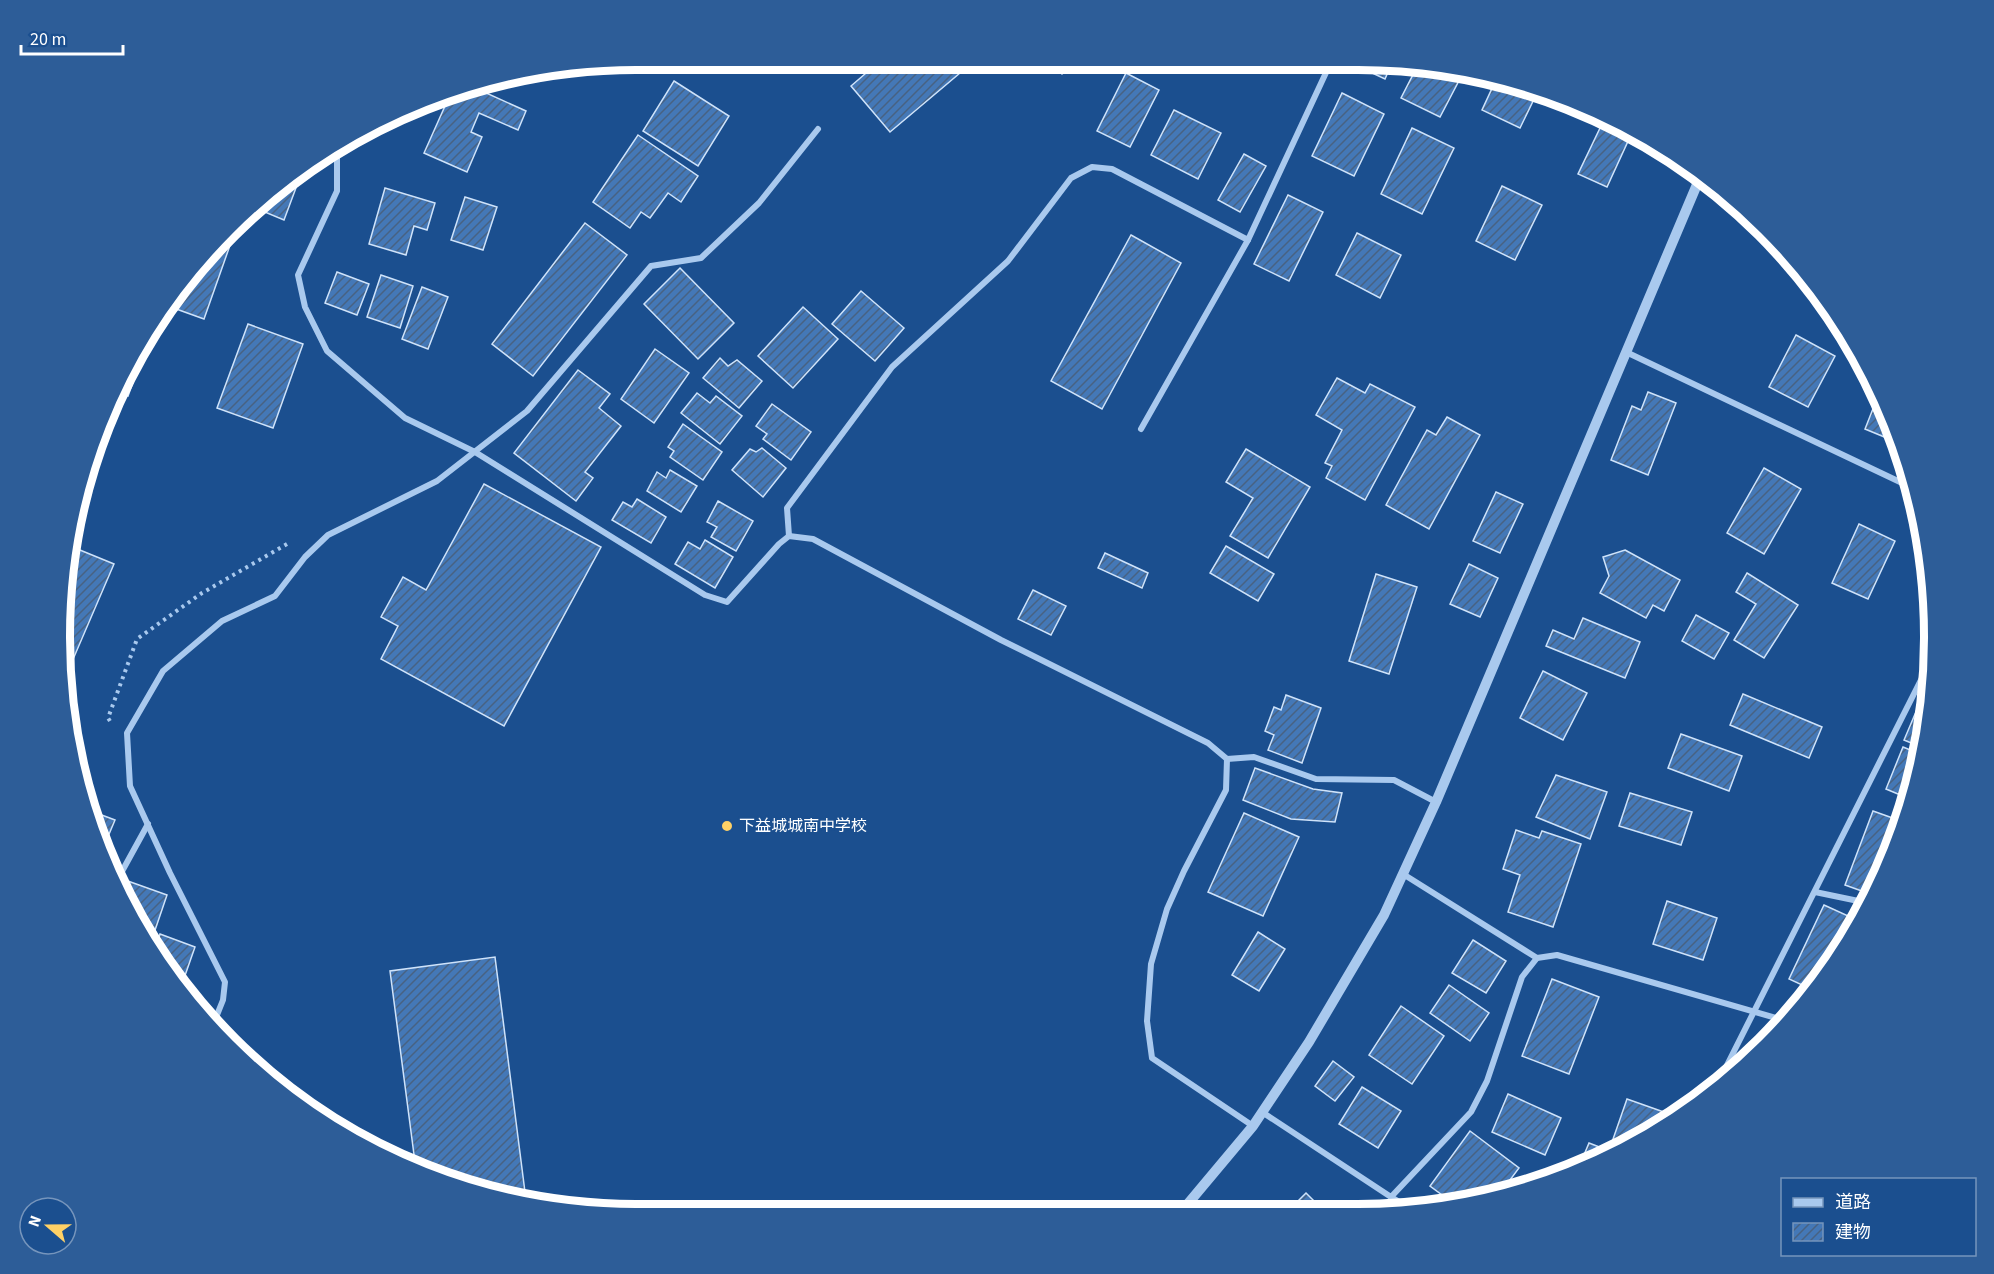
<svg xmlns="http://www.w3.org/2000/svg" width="1994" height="1274" viewBox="0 0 1994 1274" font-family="'Source Sans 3','Noto Sans JP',sans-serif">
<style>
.building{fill:url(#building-hatch);stroke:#cfe3fa;stroke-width:1.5}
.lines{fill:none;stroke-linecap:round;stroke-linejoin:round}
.path{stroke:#a9c9ee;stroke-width:4;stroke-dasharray:3 4.5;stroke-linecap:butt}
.minor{stroke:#a9c9ee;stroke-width:6}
.tertiary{stroke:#a9c9ee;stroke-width:10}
.poi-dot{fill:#ffd166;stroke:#1b4f8f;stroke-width:2}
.labels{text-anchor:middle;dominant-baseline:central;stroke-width:4.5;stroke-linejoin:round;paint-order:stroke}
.poi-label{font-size:16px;fill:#fff;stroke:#1b4f8f;text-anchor:start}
.rim{fill:none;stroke:#fff;stroke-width:8}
</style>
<defs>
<pattern id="building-hatch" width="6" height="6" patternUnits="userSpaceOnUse" patternTransform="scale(1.5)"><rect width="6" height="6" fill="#4478b7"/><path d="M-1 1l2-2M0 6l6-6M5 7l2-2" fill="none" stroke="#486282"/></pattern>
</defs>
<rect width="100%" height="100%" fill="#1b4f8f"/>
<g class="building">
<polygon points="880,61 973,62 890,132 851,86"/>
<polygon points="1052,63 1076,63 1062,74"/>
<polygon points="1353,64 1391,65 1385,79"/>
<polygon points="1418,65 1432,65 1463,73 1440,117 1401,98"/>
<polygon points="1126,73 1159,90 1130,147 1097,131"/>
<polygon points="674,81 729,116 698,166 643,131"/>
<polygon points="1495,82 1537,93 1520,128 1482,110"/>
<polygon points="473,87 526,111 518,130 479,113 471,132 482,137 467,172 424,153 449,97 444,94 452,91"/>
<polygon points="1342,93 1384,114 1354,176 1312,156"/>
<polygon points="1174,110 1221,133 1198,179 1151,155"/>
<polygon points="1601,126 1629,139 1607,187 1578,174"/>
<polygon points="1412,128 1454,148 1422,214 1381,194"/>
<polygon points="638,135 698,176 681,202 668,193 650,218 641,212 630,228 593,202"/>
<polygon points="1244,154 1266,166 1240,212 1218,200"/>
<polygon points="303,169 284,220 260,210"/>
<polygon points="1502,186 1542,205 1515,260 1476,241"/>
<polygon points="385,188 435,203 427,230 414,226 406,255 369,244"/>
<polygon points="1288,195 1323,212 1289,281 1254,264"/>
<polygon points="465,197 497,207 483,250 451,240"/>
<polygon points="585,223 627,255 533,376 492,344"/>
<polygon points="1357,233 1401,255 1380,298 1336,275"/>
<polygon points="234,234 204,319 168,306 179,286"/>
<polygon points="1131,235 1181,263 1102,409 1051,381"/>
<polygon points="680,268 734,323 698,359 644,304"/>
<polygon points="337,272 369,284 357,315 325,303"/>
<polygon points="381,275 413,286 400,328 367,317"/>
<polygon points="422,287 448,297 428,349 402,339"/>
<polygon points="861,291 904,328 875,361 832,324"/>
<polygon points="803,307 838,339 793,388 758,356"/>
<polygon points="248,324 303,344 273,428 217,408"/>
<polygon points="1796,335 1835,356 1808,407 1769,387"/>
<polygon points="655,349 689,373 654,423 621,399"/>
<polygon points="144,352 128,396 121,394"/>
<polygon points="720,358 728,366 737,360 762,381 739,408 703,378"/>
<polygon points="578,370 610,394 599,408 621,426 585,472 593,478 576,501 514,453"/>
<polygon points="1337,378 1365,393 1370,384 1415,407 1365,500 1326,478 1332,466 1325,463 1342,430 1316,415"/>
<polygon points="1648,392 1676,403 1648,475 1611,460 1632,406 1641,410"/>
<polygon points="697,393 710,403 716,396 742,416 720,444 681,413"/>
<polygon points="1878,396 1899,443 1865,429"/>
<polygon points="772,404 811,432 791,460 763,439 767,434 756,426"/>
<polygon points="1447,417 1480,435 1429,529 1386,505 1427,430 1436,435"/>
<polygon points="683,424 722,452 703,480 670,457 674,451 668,447"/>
<polygon points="762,448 786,468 763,497 732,470 750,449 756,452"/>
<polygon points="1246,449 1310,487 1268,558 1230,536 1253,498 1226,482"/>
<polygon points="1764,468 1801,489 1764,554 1727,533"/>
<polygon points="670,470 697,486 681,512 647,491 657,472 666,478"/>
<polygon points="484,484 601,547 504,726 381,659 398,626 381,617 403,577 426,590"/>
<polygon points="1496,492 1523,504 1500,553 1473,541"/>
<polygon points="637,499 666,517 651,543 612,520 623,502 632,507"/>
<polygon points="718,501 753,521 736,551 711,537 717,527 707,522"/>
<polygon points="1859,524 1895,541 1868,599 1832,583"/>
<polygon points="705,540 733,557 715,588 675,564 688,542 700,549"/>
<polygon points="1226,546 1274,574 1258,601 1210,573"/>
<polygon points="75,548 114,564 65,678 60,637"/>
<polygon points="1625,550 1680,580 1664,611 1653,605 1646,618 1600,593 1609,576 1603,557"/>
<polygon points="1105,553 1148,573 1142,588 1098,568"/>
<polygon points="1469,564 1498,578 1480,617 1450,604"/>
<polygon points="1747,573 1798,605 1764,658 1734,640 1756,604 1736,592"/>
<polygon points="1376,574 1417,587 1389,674 1349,661"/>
<polygon points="1033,590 1066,606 1051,635 1018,619"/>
<polygon points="1696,615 1729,633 1714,659 1682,641"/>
<polygon points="1583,618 1640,642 1625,678 1546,646 1553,630 1574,639"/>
<polygon points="1543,671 1587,693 1563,740 1520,718"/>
<polygon points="1743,694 1822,727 1809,758 1730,725"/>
<polygon points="1286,695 1321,708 1302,763 1268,750 1274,735 1265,731 1274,707 1281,710"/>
<polygon points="1921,700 1928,703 1921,747 1904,740"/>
<polygon points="1681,734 1742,756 1729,791 1668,768"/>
<polygon points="1903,747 1920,754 1914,787 1910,799 1886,789"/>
<polygon points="1255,768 1313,789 1342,793 1335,822 1291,819 1243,800"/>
<polygon points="1556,775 1607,792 1590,839 1536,817"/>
<polygon points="1630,793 1692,812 1681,845 1619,826"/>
<polygon points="91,811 115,820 107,839 103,837"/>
<polygon points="1873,811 1901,821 1873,895 1845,885"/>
<polygon points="1244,813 1299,837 1263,916 1208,892"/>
<polygon points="1516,830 1539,838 1542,831 1581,844 1553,927 1508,912 1520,875 1503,869"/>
<polygon points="125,880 167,895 153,936 146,934 124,884"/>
<polygon points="1667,901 1717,918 1703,960 1653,944"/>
<polygon points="1824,905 1857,920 1813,990 1789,979"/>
<polygon points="1258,932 1285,949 1259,991 1232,975"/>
<polygon points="160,934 195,947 182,984 157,957 154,950"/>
<polygon points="1473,940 1506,961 1486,993 1452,973"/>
<polygon points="495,957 526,1200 416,1170 390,971"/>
<polygon points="1552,979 1599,997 1569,1074 1522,1056"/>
<polygon points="1449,985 1489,1013 1470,1041 1430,1013"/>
<polygon points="1401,1006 1444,1036 1412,1084 1369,1055"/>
<polygon points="1333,1061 1354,1077 1335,1101 1315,1086"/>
<polygon points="1362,1087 1401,1111 1378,1148 1339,1124"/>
<polygon points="1508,1094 1561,1118 1545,1155 1492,1132"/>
<polygon points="1627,1099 1675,1116 1625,1147 1612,1142"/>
<polygon points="1470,1131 1519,1168 1498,1196 1453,1203 1430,1186"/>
<polygon points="1589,1143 1615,1153 1579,1167"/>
<polygon points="1306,1193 1325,1212 1287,1212"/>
</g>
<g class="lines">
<polyline class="path" points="110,721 108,718 137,639 202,593 287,544"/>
<g class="minor">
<polyline points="337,147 337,191 298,275 305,307 327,351 405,418 475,452 705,595 727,602 779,544 789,536 813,539 1001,640 1208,743 1227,759 1254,757 1316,779 1394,780 1436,802"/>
<polyline points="1626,352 1900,482 1911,485"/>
<polyline points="1141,429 1248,240"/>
<polyline points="789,536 787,508 892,367 1008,261 1071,178 1092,167 1112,169 1248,240 1330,64"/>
<polyline points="1227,759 1226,790 1184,871 1167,909 1151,964 1147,1021 1152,1058 1253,1126"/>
<polyline points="1403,874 1537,958"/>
<polyline points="120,875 148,824"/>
<polyline points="1815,892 1868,903"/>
<polyline points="215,1020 223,1000 225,982 170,873 130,786 127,733 163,671 222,621 275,596 305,557 328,535 437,481 527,411 651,266 701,258 759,203 818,129"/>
<polyline points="1716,1087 1932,658"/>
<polyline points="1262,1112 1391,1197 1471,1112 1487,1081 1522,977 1537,958 1557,955 1783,1020"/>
<polyline points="1391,1197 1413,1210"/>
</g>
<polyline class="tertiary" points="1181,1212 1253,1126 1309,1042 1384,915 1436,802 1701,175"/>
</g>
<circle class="poi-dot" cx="727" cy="826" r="6"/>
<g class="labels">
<g class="poi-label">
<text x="739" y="826">下益城城南中学校</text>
</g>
</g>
<path d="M0 0H1994V1274H0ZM636 70H1358A566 566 0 0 1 1924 636V638A566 566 0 0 1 1358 1204H636A566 566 0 0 1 70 638V636A566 566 0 0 1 636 70Z" fill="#2d5d98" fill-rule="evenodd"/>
<path class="rim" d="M636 70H1358A566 566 0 0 1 1924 636V638A566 566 0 0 1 1358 1204H636A566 566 0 0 1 70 638V636A566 566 0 0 1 636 70Z"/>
<rect x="1781" y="1178" width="195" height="78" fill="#1b4f8f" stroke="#7695bc" stroke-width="1.5"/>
<rect x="1793" y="1198" width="30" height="9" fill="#a9c9ee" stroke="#7695bc" stroke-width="1.5"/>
<text x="1835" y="1208" font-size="18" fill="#ffffff">道路</text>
<rect x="1793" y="1223" width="30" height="18" fill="url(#building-hatch)" stroke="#7695bc" stroke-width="1.5"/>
<text x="1835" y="1238" font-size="18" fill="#ffffff">建物</text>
<g transform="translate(48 1226) rotate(290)"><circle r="28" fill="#1b4f8f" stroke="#7695bc" stroke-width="1.5"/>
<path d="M0-4.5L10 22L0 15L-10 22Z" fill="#ffd166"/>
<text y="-9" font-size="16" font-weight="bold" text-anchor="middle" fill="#ffffff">N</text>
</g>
<path d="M21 45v9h102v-9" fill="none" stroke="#ffffff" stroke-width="3"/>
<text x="30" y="45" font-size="18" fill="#ffffff" stroke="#1b4f8f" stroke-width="4.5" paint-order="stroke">20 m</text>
</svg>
